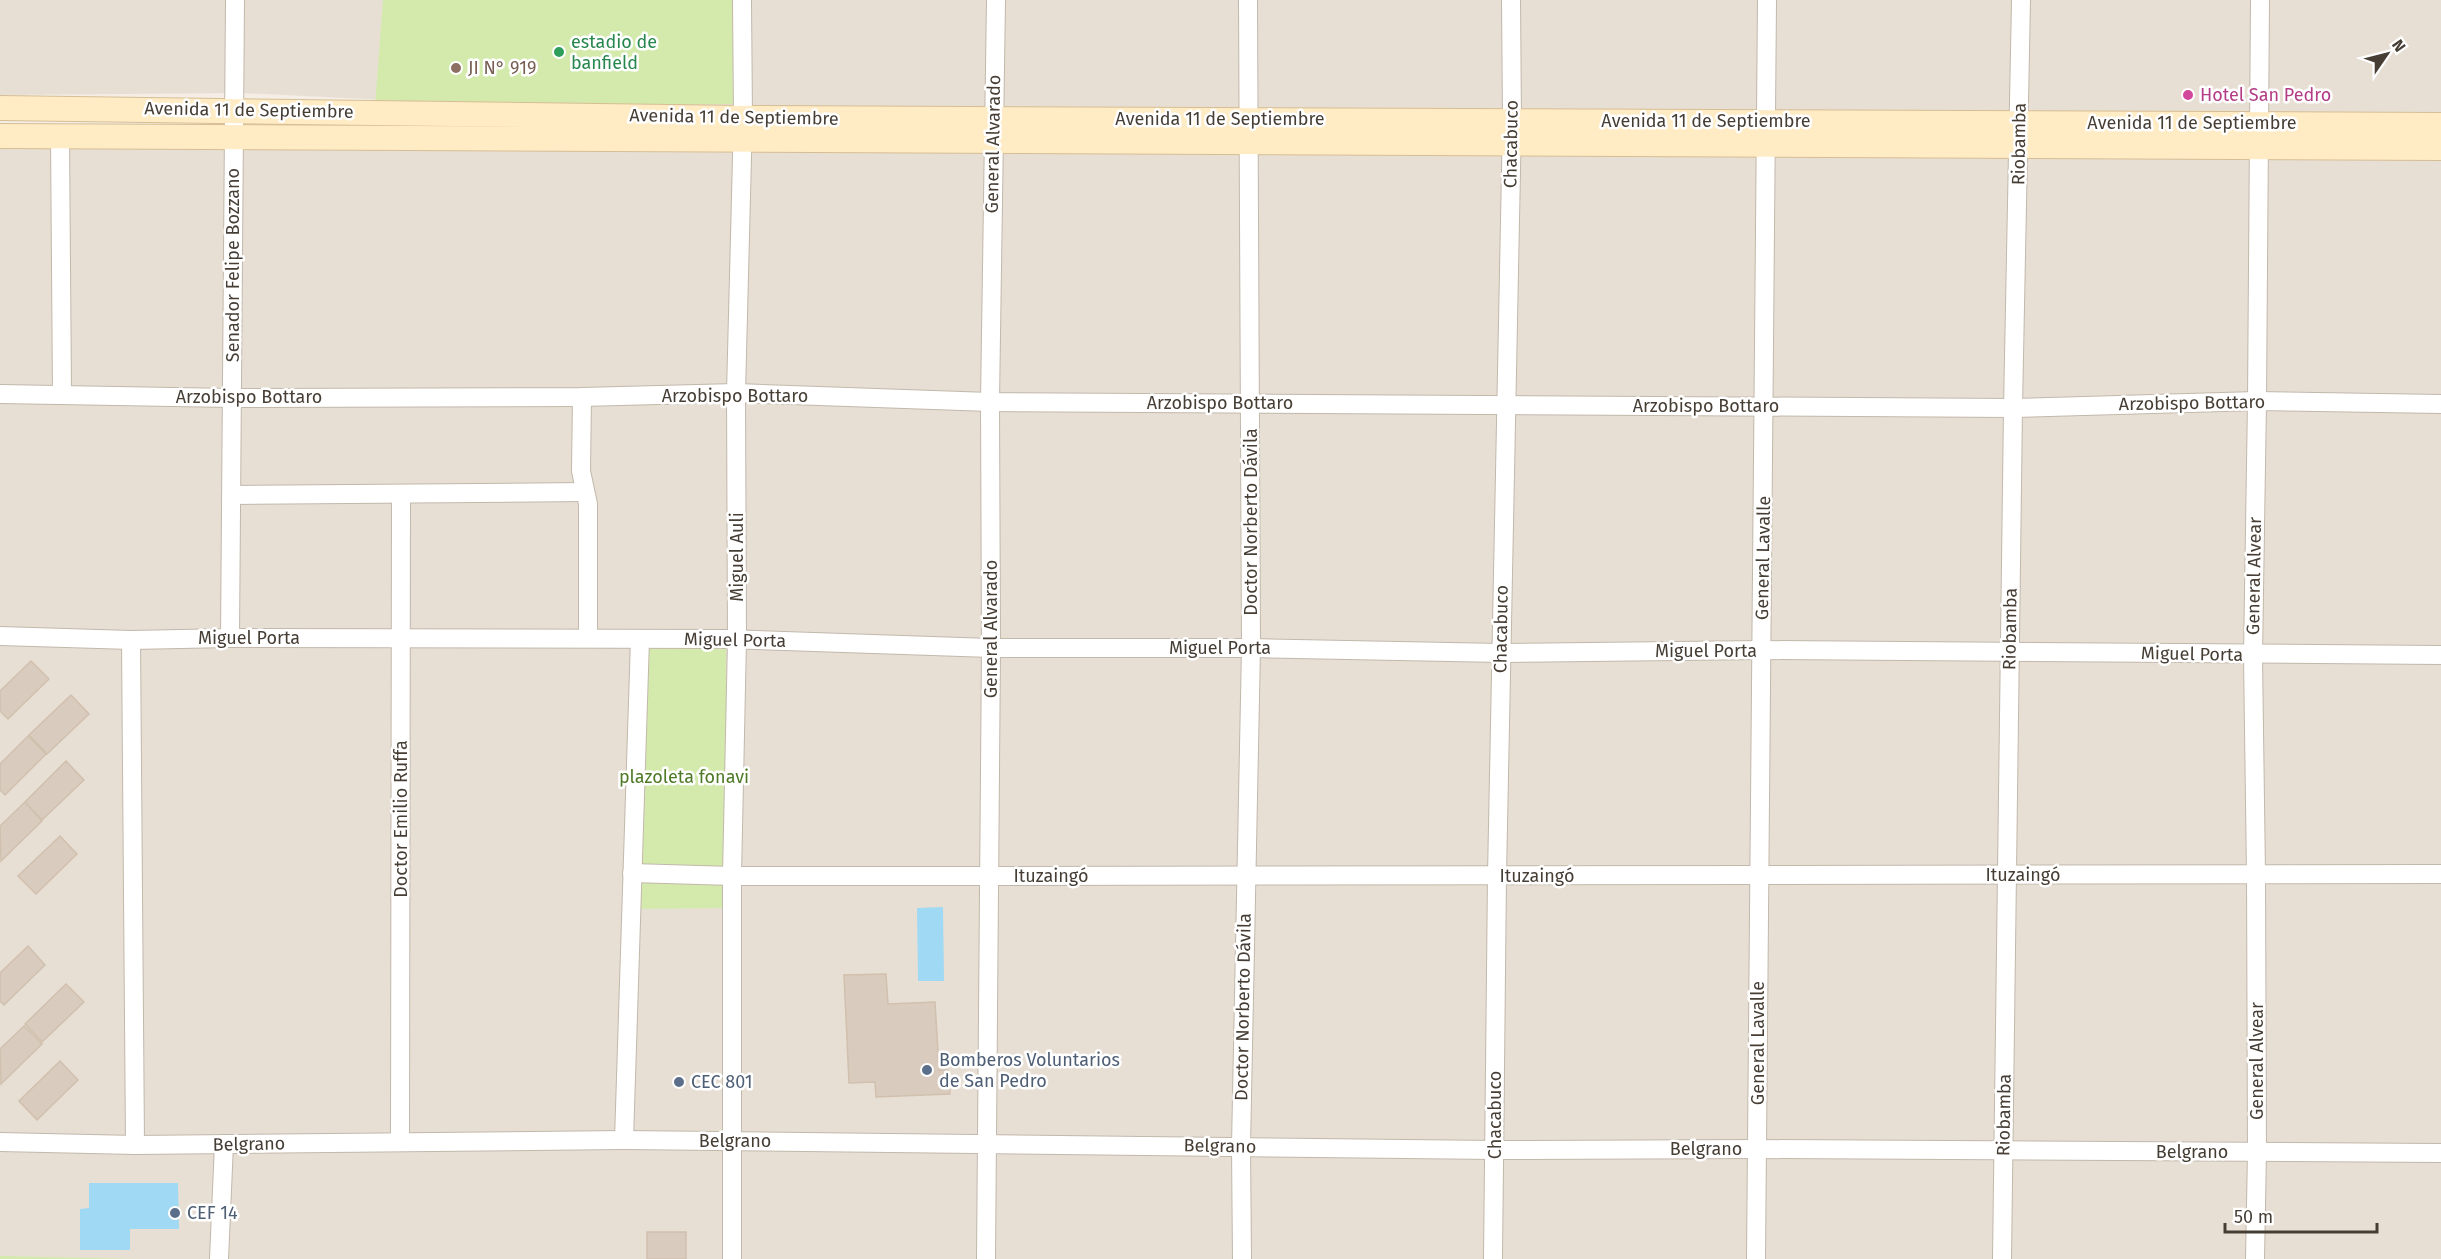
<svg xmlns="http://www.w3.org/2000/svg" width="2441" height="1259" viewBox="0 0 2441 1259" font-family="'Fira Sans',sans-serif">
<style>
.residential{fill:#e8dfd4}
.green{fill:#d4eaad}
.water{fill:#9fd9f3}
.building{fill:#d9cbbe;stroke:#d1c0ae;stroke-width:1.5}
.lines{fill:none;stroke-linecap:round;stroke-linejoin:round}
.street-casing{stroke:#c2b8ab;stroke-width:20}
.secondary-casing{stroke:#d6be94;stroke-width:26}
.street{stroke:#fff;stroke-width:18}
.secondary{stroke:#ffebc4;stroke-width:24}
.leisure-dot{fill:#2e9e5b;stroke:#fff;stroke-width:2}
.education-dot{fill:#8d6e63;stroke:#fff;stroke-width:2}
.hotel-dot{fill:#d1479c;stroke:#fff;stroke-width:2}
.service-dot{fill:#5c6f8a;stroke:#fff;stroke-width:2}
.labels{text-anchor:middle;dominant-baseline:central;stroke-width:5;stroke-linejoin:round;paint-order:stroke}
.leisure-label{font-size:18px;fill:#27864d;stroke:#fff;text-anchor:start}
.education-label{font-size:18px;fill:#785e54;stroke:#fff;text-anchor:start}
.hotel-label{font-size:18px;fill:#b23c85;stroke:#fff;text-anchor:start}
.street-label{font-size:18px;fill:#463e35;stroke:#fff}
.park-label{font-size:18px;fill:#4e7a26;stroke:#fff}
.service-label{font-size:18px;fill:#4e5e75;stroke:#fff;text-anchor:start}
</style>
<rect width="100%" height="100%" fill="#f4eee6"/>
<g class="residential">
<polygon points="0,0 2441,0 2441,124 743,118 242,93 0,95"/>
<polygon points="0,129 2441,149 2441,1259 0,1259"/>
</g>
<g class="green">
<polygon points="383,0 735,0 742,104 375,106"/>
<polygon points="726,639 726,908 639,909 643,645"/>
<polygon points="0,1256 140,1259 0,1259"/>
</g>
<g class="water">
<polygon points="943,907 944,981 918,981 917,908"/>
<polygon points="89,1183 178,1183 179,1229 130,1229 130,1250 80,1250 80,1209 89,1208"/>
</g>
<g class="building">
<polygon points="31,661 49,679 8,719 0,711 0,691"/>
<polygon points="71,695 89,714 47,754 29,735"/>
<polygon points="28,736 46,754 5,795 0,790 0,764"/>
<polygon points="66,761 84,780 42,820 25,802"/>
<polygon points="25,802 42,821 1,861 0,826"/>
<polygon points="60,836 77,854 36,894 18,876"/>
<polygon points="28,946 45,965 4,1005 0,1001 0,973"/>
<polygon points="886,974 888,1004 935,1002 939,1070 948,1070 950,1094 876,1097 875,1082 849,1083 844,975"/>
<polygon points="66,984 84,1002 42,1042 25,1024"/>
<polygon points="24,1026 42,1044 1,1084 0,1049"/>
<polygon points="60,1061 78,1080 37,1120 19,1101"/>
<rect x="647" y="1232" width="39" height="27"/>
</g>
<g class="lines">
<g class="street-casing">
<g id="street">
<polyline points="60,136 62,394"/>
<polyline points="0,394 232,398 582,397 736,393 990,402 2013,408 2257,401 2441,404"/>
<polyline points="582,397 581,471 588,504 588,638"/>
<polyline points="231,495 585,492"/>
<polyline points="0,636 131,640 230,638 726,639 991,648 1251,648 1501,653 1762,650 2441,655"/>
<polyline points="230,638 235,0"/>
<polyline points="131,640 135,1145"/>
<polyline points="632,873 732,876 988,876 2441,874"/>
<polyline points="624,1140 640,639"/>
<polyline points="0,1142 135,1145 624,1140 1495,1150 1757,1149 2441,1153"/>
<polyline points="400,1142 401,495"/>
<polyline points="219,1259 224,1144"/>
<polyline points="732,1259 732,876 737,640 736,393 743,118 742,0"/>
<polyline points="986,1259 991,648 990,402 996,0"/>
<polyline points="1242,1259 1241,1146 1251,648 1248,0"/>
<polyline points="1493,1259 1497,876 1512,120 1511,0"/>
<polyline points="1756,1259 1767,0"/>
<polyline points="2002,1259 2013,408 2021,0"/>
<polyline points="2255,1259 2257,1152 2256,875 2253,656 2257,401 2260,0"/>
</g>
</g>
<g class="secondary-casing">
<g id="secondary">
<polyline points="0,108 743,118 2441,125"/>
<polyline points="0,136 2441,148"/>
</g>
</g>
<use href="#street" class="street"/>
<use href="#secondary" class="secondary"/>
</g>
<circle class="leisure-dot" cx="559" cy="52" r="6"/>
<circle class="education-dot" cx="456" cy="68" r="6"/>
<circle class="hotel-dot" cx="2188" cy="95" r="6"/>
<g class="service-dot">
<circle cx="927" cy="1070" r="6"/>
<circle cx="679" cy="1082" r="6"/>
<circle cx="175" cy="1213" r="6"/>
</g>
<g class="labels">
<g class="leisure-label">
<text x="571" y="42">estadio de<tspan x="571" dy="21">banfield</tspan></text>
</g>
<g class="education-label">
<text x="468" y="68">JI N° 919</text>
</g>
<g class="hotel-label">
<text x="2200" y="95">Hotel San Pedro</text>
</g>
<g class="street-label">
<text transform="translate(249 110) rotate(1)">Avenida 11 de Septiembre</text>
<text transform="translate(734 117) rotate(1)">Avenida 11 de Septiembre</text>
<text x="1220" y="119">Avenida 11 de Septiembre</text>
<text x="1706" y="121">Avenida 11 de Septiembre</text>
<text x="2192" y="123">Avenida 11 de Septiembre</text>
<text transform="translate(993 144) rotate(-89)">General Alvarado</text>
<text transform="translate(1511 144) rotate(-89)">Chacabuco</text>
<text transform="translate(2019 144) rotate(-89)">Riobamba</text>
<text transform="translate(233 265) rotate(-90)">Senador Felipe Bozzano</text>
<text x="735" y="396">Arzobispo Bottaro</text>
<text x="249" y="397">Arzobispo Bottaro</text>
<text x="1220" y="403">Arzobispo Bottaro</text>
<text transform="translate(2192 403) rotate(-1)">Arzobispo Bottaro</text>
<text x="1706" y="406">Arzobispo Bottaro</text>
<text transform="translate(1251 522) rotate(-90)">Doctor Norberto Dávila</text>
<text transform="translate(737 557) rotate(-90)">Miguel Auli</text>
<text transform="translate(1763 558) rotate(-89)">General Lavalle</text>
<text transform="translate(2254 576) rotate(-89)">General Alvear</text>
<text transform="translate(991 629) rotate(-90)">General Alvarado</text>
<text transform="translate(1501 629) rotate(-89)">Chacabuco</text>
<text transform="translate(2010 629) rotate(-89)">Riobamba</text>
<text x="249" y="638">Miguel Porta</text>
<text transform="translate(735 640) rotate(1)">Miguel Porta</text>
<text x="1220" y="648">Miguel Porta</text>
<text x="1706" y="651">Miguel Porta</text>
<text transform="translate(2192 654) rotate(1)">Miguel Porta</text>
<text transform="translate(401 819) rotate(-90)">Doctor Emilio Ruffa</text>
<text x="2023" y="875">Ituzaingó</text>
<text x="1051" y="876">Ituzaingó</text>
<text x="1537" y="876">Ituzaingó</text>
<text transform="translate(1243 1007) rotate(-89)">Doctor Norberto Dávila</text>
<text transform="translate(1758 1043) rotate(-90)">General Lavalle</text>
<text transform="translate(2257 1061) rotate(-90)">General Alvear</text>
<text transform="translate(1495 1115) rotate(-90)">Chacabuco</text>
<text transform="translate(2004 1115) rotate(-89)">Riobamba</text>
<text x="735" y="1141">Belgrano</text>
<text transform="translate(249 1144) rotate(-1)">Belgrano</text>
<text transform="translate(1220 1146) rotate(1)">Belgrano</text>
<text x="1706" y="1149">Belgrano</text>
<text x="2192" y="1152">Belgrano</text>
</g>
<g class="park-label">
<text x="684" y="777">plazoleta fonavi</text>
</g>
<g class="service-label">
<text x="939" y="1060">Bomberos Voluntarios<tspan x="939" dy="21">de San Pedro</tspan></text>
<text x="691" y="1082">CEC 801</text>
<text x="187" y="1213">CEF 14</text>
</g>
</g>
<g transform="translate(2387 54) rotate(55)" stroke="#ffffff" stroke-width="4.5" paint-order="stroke">
<path d="M0-4.5L10 22L0 15L-10 22Z" fill="#463e35"/>
<text y="-9" font-size="16" font-weight="bold" text-anchor="middle" fill="#463e35">N</text>
</g>
<path d="M2225 1223v9h152v-9" fill="none" stroke="#463e35" stroke-width="3"/>
<text x="2234" y="1223" font-size="18" fill="#463e35" stroke="#ffffff" stroke-width="4.5" paint-order="stroke">50 m</text>
</svg>
